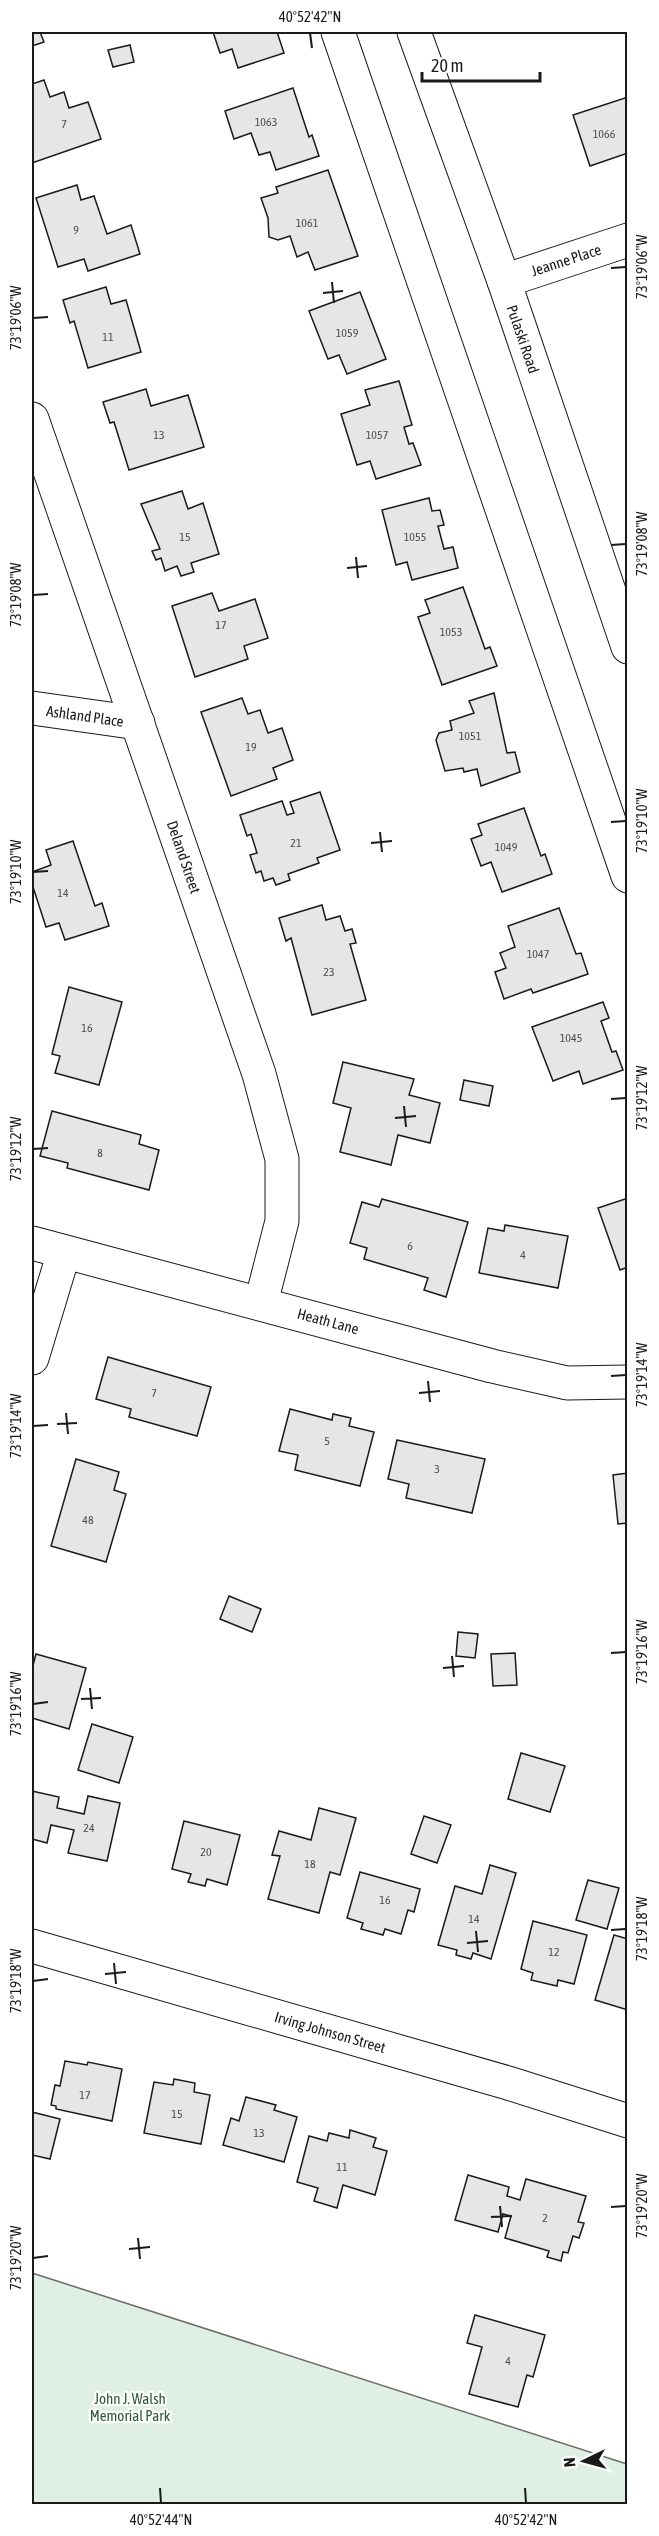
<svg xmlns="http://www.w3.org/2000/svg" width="659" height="2536" viewBox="0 0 659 2536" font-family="'Asap Condensed',sans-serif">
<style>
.green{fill:#e0efe3;stroke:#6a6a6a;stroke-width:1.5}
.building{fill:#e6e6e6;stroke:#1a1a1a;stroke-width:1.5}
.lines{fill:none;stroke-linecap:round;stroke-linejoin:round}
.minor-casing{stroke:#1a1a1a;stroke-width:35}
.secondary-casing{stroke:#1a1a1a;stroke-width:35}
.minor{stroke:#fff;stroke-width:33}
.secondary{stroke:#fff;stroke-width:33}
.ticks{fill:none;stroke:#1a1a1a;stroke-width:2}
.labels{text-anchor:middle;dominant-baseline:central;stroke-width:4.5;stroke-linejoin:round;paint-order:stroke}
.number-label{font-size:12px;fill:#4d4d4d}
.street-label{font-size:15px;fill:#1a1a1a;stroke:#fff}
.park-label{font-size:15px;fill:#2b5a34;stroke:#fff}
.neatline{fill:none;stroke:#1a1a1a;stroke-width:2}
.ticks-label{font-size:15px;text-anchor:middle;fill:#1a1a1a}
</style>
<rect width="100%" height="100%" fill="#fff"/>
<polygon class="green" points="32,2273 627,2464 627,2504 32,2504"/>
<g class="building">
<polygon points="32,32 40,32 44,42 32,46"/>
<polygon points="213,32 277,32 284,53 238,68 232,49 220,53"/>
<polygon points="130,45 134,62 113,67 108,50"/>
<polygon points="44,80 50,97 64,92 69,108 88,102 101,139 32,163 32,84"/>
<polygon points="293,88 309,137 312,135 319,156 276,170 270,152 259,155 251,133 234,139 225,111"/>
<polygon points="628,97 628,153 590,166 573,115"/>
<polygon points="328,170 358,256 315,270 308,252 297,257 290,236 278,240 269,237 268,218 261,198 278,193 276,187"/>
<polygon points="77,185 81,200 94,196 107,234 131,225 140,254 88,271 84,259 58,267 36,198"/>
<polygon points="106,287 111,304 126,300 141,352 88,368 74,321 70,323 63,300"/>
<polygon points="360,292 386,359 347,374 339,355 328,359 309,311"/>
<polygon points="399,381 412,425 404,427 409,444 413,443 421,465 376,479 370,461 357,465 341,414 370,405 365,390"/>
<polygon points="146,389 151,406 188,395 204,447 129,470 114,422 110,423 103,402"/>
<polygon points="182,491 188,509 203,503 219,554 191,563 194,572 181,576 177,566 165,571 161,558 156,560 152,551 160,549 141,504"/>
<polygon points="429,498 432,511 440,510 444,525 438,526 444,549 453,547 458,568 412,580 407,562 396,565 382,510"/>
<polygon points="463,587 485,649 490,647 497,666 442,685 418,617 430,613 425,600"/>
<polygon points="212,593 219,611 255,599 268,638 244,646 248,659 195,677 172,606"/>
<polygon points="494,693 507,753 515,752 520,772 481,786 477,769 464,772 463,768 445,771 436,740 439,733 452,730 450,721 474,713 469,701"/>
<polygon points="242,698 248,714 260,710 268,733 282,728 293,760 273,768 277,779 231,796 201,712"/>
<polygon points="320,792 340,850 317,858 319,863 288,874 290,880 276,885 273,878 264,881 261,871 256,873 250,855 257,853 251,834 247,836 240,815 282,801 287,815 294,813 290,802"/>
<polygon points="524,808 541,856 545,854 552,874 502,892 491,862 481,866 471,839 482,835 478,824"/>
<polygon points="73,841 95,906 102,903 109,926 65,940 59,923 46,927 32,884 32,872 51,865 46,850"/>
<polygon points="322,905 326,920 340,916 345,931 352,929 356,943 350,944 366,1000 312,1015 291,938 286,941 279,918"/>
<polygon points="559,908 576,954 581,953 588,974 533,993 531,989 504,999 495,972 506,968 500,953 515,947 508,926"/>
<polygon points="69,987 122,1002 99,1085 55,1073 60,1056 52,1054"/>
<polygon points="603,1002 609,1018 601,1021 612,1052 616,1051 623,1070 583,1084 579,1071 553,1081 532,1027"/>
<polygon points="343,1062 414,1079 409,1095 440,1103 430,1143 398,1135 391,1165 340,1152 351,1108 333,1103"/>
<polygon points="464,1080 493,1086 489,1106 460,1100"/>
<polygon points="52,1111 141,1135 139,1144 159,1150 149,1190 67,1168 68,1163 40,1156"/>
<polygon points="628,1198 628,1267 620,1270 598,1208"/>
<polygon points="382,1199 468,1222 446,1297 424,1290 428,1278 364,1259 367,1248 350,1243 362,1202 379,1207"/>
<polygon points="505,1225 568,1236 558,1288 479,1273 488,1228 504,1231"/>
<polygon points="108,1357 211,1387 197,1436 129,1417 131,1409 96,1399"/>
<polygon points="290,1409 332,1420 333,1414 351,1418 349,1426 374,1432 360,1486 295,1470 298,1455 279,1451"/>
<polygon points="397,1440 485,1459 472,1513 406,1498 409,1484 388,1479"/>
<polygon points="76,1459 119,1472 114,1490 126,1494 106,1562 51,1546"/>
<polygon points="628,1473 628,1523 618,1524 613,1475"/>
<polygon points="229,1596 261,1609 252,1632 220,1619"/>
<polygon points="458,1632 478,1634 475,1658 456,1656"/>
<polygon points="515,1653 517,1685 493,1686 491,1654"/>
<polygon points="36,1654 86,1668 69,1729 32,1718 32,1669"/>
<polygon points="92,1724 133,1737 119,1783 78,1770"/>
<polygon points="521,1753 565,1766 550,1812 508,1799"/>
<polygon points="32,1791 59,1797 57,1808 84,1814 88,1796 120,1803 107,1861 68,1853 74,1830 51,1825 47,1843 32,1839"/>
<polygon points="319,1808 356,1818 340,1875 330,1872 319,1913 268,1899 280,1856 272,1855 279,1831 311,1840"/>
<polygon points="424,1816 451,1825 437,1863 411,1854"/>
<polygon points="184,1821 240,1835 227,1885 207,1879 205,1886 188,1882 191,1874 172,1869"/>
<polygon points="490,1865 516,1873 491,1959 473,1953 471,1959 456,1955 457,1950 438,1945 455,1886 482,1894"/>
<polygon points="360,1872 420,1889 414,1912 408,1910 401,1934 385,1929 383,1935 361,1929 363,1923 347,1918"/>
<polygon points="588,1880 619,1888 607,1929 576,1920"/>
<polygon points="533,1921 587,1935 574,1984 558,1980 557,1986 531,1980 533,1973 521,1969"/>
<polygon points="614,1935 628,1939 628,2010 595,2000"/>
<polygon points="65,2061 87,2065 88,2062 122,2069 112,2121 56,2109 56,2106 51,2105 55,2085 60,2086"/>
<polygon points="174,2079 195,2083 194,2092 210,2095 201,2144 144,2133 154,2082 173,2085"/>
<polygon points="246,2097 276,2105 274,2110 297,2117 284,2162 223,2145 231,2118 239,2121"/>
<polygon points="32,2112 60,2119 50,2159 32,2155"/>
<polygon points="350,2130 376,2138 373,2147 387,2151 375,2195 343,2185 337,2208 314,2201 318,2188 297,2182 309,2136 327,2141 329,2133 349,2138"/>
<polygon points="468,2175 509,2187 507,2196 520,2200 526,2179 586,2196 578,2222 584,2223 579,2238 573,2236 568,2253 563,2252 561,2261 547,2257 549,2251 505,2238 511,2216 503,2214 498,2232 455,2220"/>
<polygon points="475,2315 545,2335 533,2377 527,2375 518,2407 469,2394 482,2347 467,2343"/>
</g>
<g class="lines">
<g class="minor-casing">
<g id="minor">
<polyline points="338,32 628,876"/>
<polyline points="504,281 628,240"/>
<polyline points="32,419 259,1074 282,1159 282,1221 261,1303"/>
<polyline points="32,708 138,723"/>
<polyline points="32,1243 492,1366 567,1383 628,1382"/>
<polyline points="32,1358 64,1252"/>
<polyline points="32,1946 508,2083 628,2121"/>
</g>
</g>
<g class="secondary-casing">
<polyline id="secondary" points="414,32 504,281 628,647"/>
</g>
<use href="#minor" class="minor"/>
<use href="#secondary" class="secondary"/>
</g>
<path class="ticks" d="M310 33 312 48M611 268 626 267M332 282 334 303M323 293 343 291M33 318 48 317M611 545 626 544M356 557 358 578M347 568 367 566M33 595 48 594M611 822 626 821M380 832 382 852M371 843 392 841M33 872 48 871M611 1099 626 1098M404 1106 406 1127M395 1118 416 1116M33 1149 48 1148M611 1376 626 1375M428 1381 430 1402M419 1393 440 1391M66 1413 68 1434M57 1424 77 1423M33 1426 48 1425M611 1653 626 1652M452 1656 454 1677M443 1668 464 1666M90 1688 92 1709M81 1699 101 1698M33 1704 48 1702M611 1930 626 1929M476 1931 478 1952M467 1943 488 1941M114 1963 116 1984M105 1974 126 1972M33 1981 48 1979M500 2206 502 2227M611 2207 626 2206M491 2217 512 2216M138 2238 140 2259M129 2249 150 2247M33 2258 48 2256M160 2488 161 2503M525 2488 526 2503"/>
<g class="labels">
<g class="number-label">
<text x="266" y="122">1063</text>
<text x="64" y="124">7</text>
<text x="604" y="134">1066</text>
<text x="307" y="223">1061</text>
<text x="76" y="230">9</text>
<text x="347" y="333">1059</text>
<text x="108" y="337">11</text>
<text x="159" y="435">13</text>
<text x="377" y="435">1057</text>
<text x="185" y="537">15</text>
<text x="415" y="537">1055</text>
<text x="221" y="625">17</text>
<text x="451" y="632">1053</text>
<text x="470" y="736">1051</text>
<text x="251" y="747">19</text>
<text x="296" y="843">21</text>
<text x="506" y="847">1049</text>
<text x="63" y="893">14</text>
<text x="538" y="954">1047</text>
<text x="329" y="972">23</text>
<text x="87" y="1028">16</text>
<text x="571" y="1038">1045</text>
<text x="100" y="1153">8</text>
<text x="410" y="1246">6</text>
<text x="523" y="1255">4</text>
<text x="154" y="1393">7</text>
<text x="327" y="1441">5</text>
<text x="437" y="1469">3</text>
<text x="88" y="1520">48</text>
<text x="89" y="1828">24</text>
<text x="206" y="1852">20</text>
<text x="310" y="1864">18</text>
<text x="385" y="1900">16</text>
<text x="474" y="1919">14</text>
<text x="554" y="1952">12</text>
<text x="85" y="2095">17</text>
<text x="177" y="2114">15</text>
<text x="259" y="2133">13</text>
<text x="342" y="2167">11</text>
<text x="545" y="2218">2</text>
<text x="508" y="2361">4</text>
</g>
<g class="street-label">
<text transform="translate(566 260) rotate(-18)">Jeanne Place</text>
<text transform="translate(523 339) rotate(71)">Pulaski Road</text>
<text transform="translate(85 716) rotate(8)">Ashland Place</text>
<text transform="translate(184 857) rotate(71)">Deland Street</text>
<text transform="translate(328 1321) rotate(15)">Heath Lane</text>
<text transform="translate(330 2032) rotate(16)">Irving Johnson Street</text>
</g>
<g class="park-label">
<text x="130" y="2398">John J. Walsh<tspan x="130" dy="17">Memorial Park</tspan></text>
</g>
</g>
<rect width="659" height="2536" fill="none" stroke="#ffffff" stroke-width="66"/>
<g transform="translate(584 2461) rotate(265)" stroke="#ffffff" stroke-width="4.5" paint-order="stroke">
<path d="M0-4.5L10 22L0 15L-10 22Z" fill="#1a1a1a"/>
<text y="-9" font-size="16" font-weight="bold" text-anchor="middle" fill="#1a1a1a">N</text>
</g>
<path d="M422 72v9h118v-9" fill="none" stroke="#1a1a1a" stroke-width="3"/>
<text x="431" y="72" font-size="18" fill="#1a1a1a" stroke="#ffffff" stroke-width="4.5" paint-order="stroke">20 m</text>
<rect x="33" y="33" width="593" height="2470" class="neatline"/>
<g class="ticks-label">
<text x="310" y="22">40°52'42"N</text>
<text transform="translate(642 267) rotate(-90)" y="5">73°19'06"W</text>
<text transform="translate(16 318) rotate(-90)" y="5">73°19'06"W</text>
<text transform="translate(642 544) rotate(-90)" y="5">73°19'08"W</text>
<text transform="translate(16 595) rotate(-90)" y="5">73°19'08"W</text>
<text transform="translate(642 821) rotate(-90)" y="5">73°19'10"W</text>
<text transform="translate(16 872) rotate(-90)" y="5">73°19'10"W</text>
<text transform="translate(642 1098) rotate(-90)" y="5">73°19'12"W</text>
<text transform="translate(16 1149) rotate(-90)" y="5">73°19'12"W</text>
<text transform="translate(642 1375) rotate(-90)" y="5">73°19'14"W</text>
<text transform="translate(16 1426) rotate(-90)" y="5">73°19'14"W</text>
<text transform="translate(642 1652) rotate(-90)" y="5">73°19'16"W</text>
<text transform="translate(16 1704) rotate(-90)" y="5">73°19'16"W</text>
<text transform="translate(642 1929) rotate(-90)" y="5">73°19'18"W</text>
<text transform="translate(16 1981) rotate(-90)" y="5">73°19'18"W</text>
<text transform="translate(642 2206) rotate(-90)" y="5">73°19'20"W</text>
<text transform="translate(16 2258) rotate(-90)" y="5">73°19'20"W</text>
<text x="161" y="2525">40°52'44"N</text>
<text x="526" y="2525">40°52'42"N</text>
</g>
</svg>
